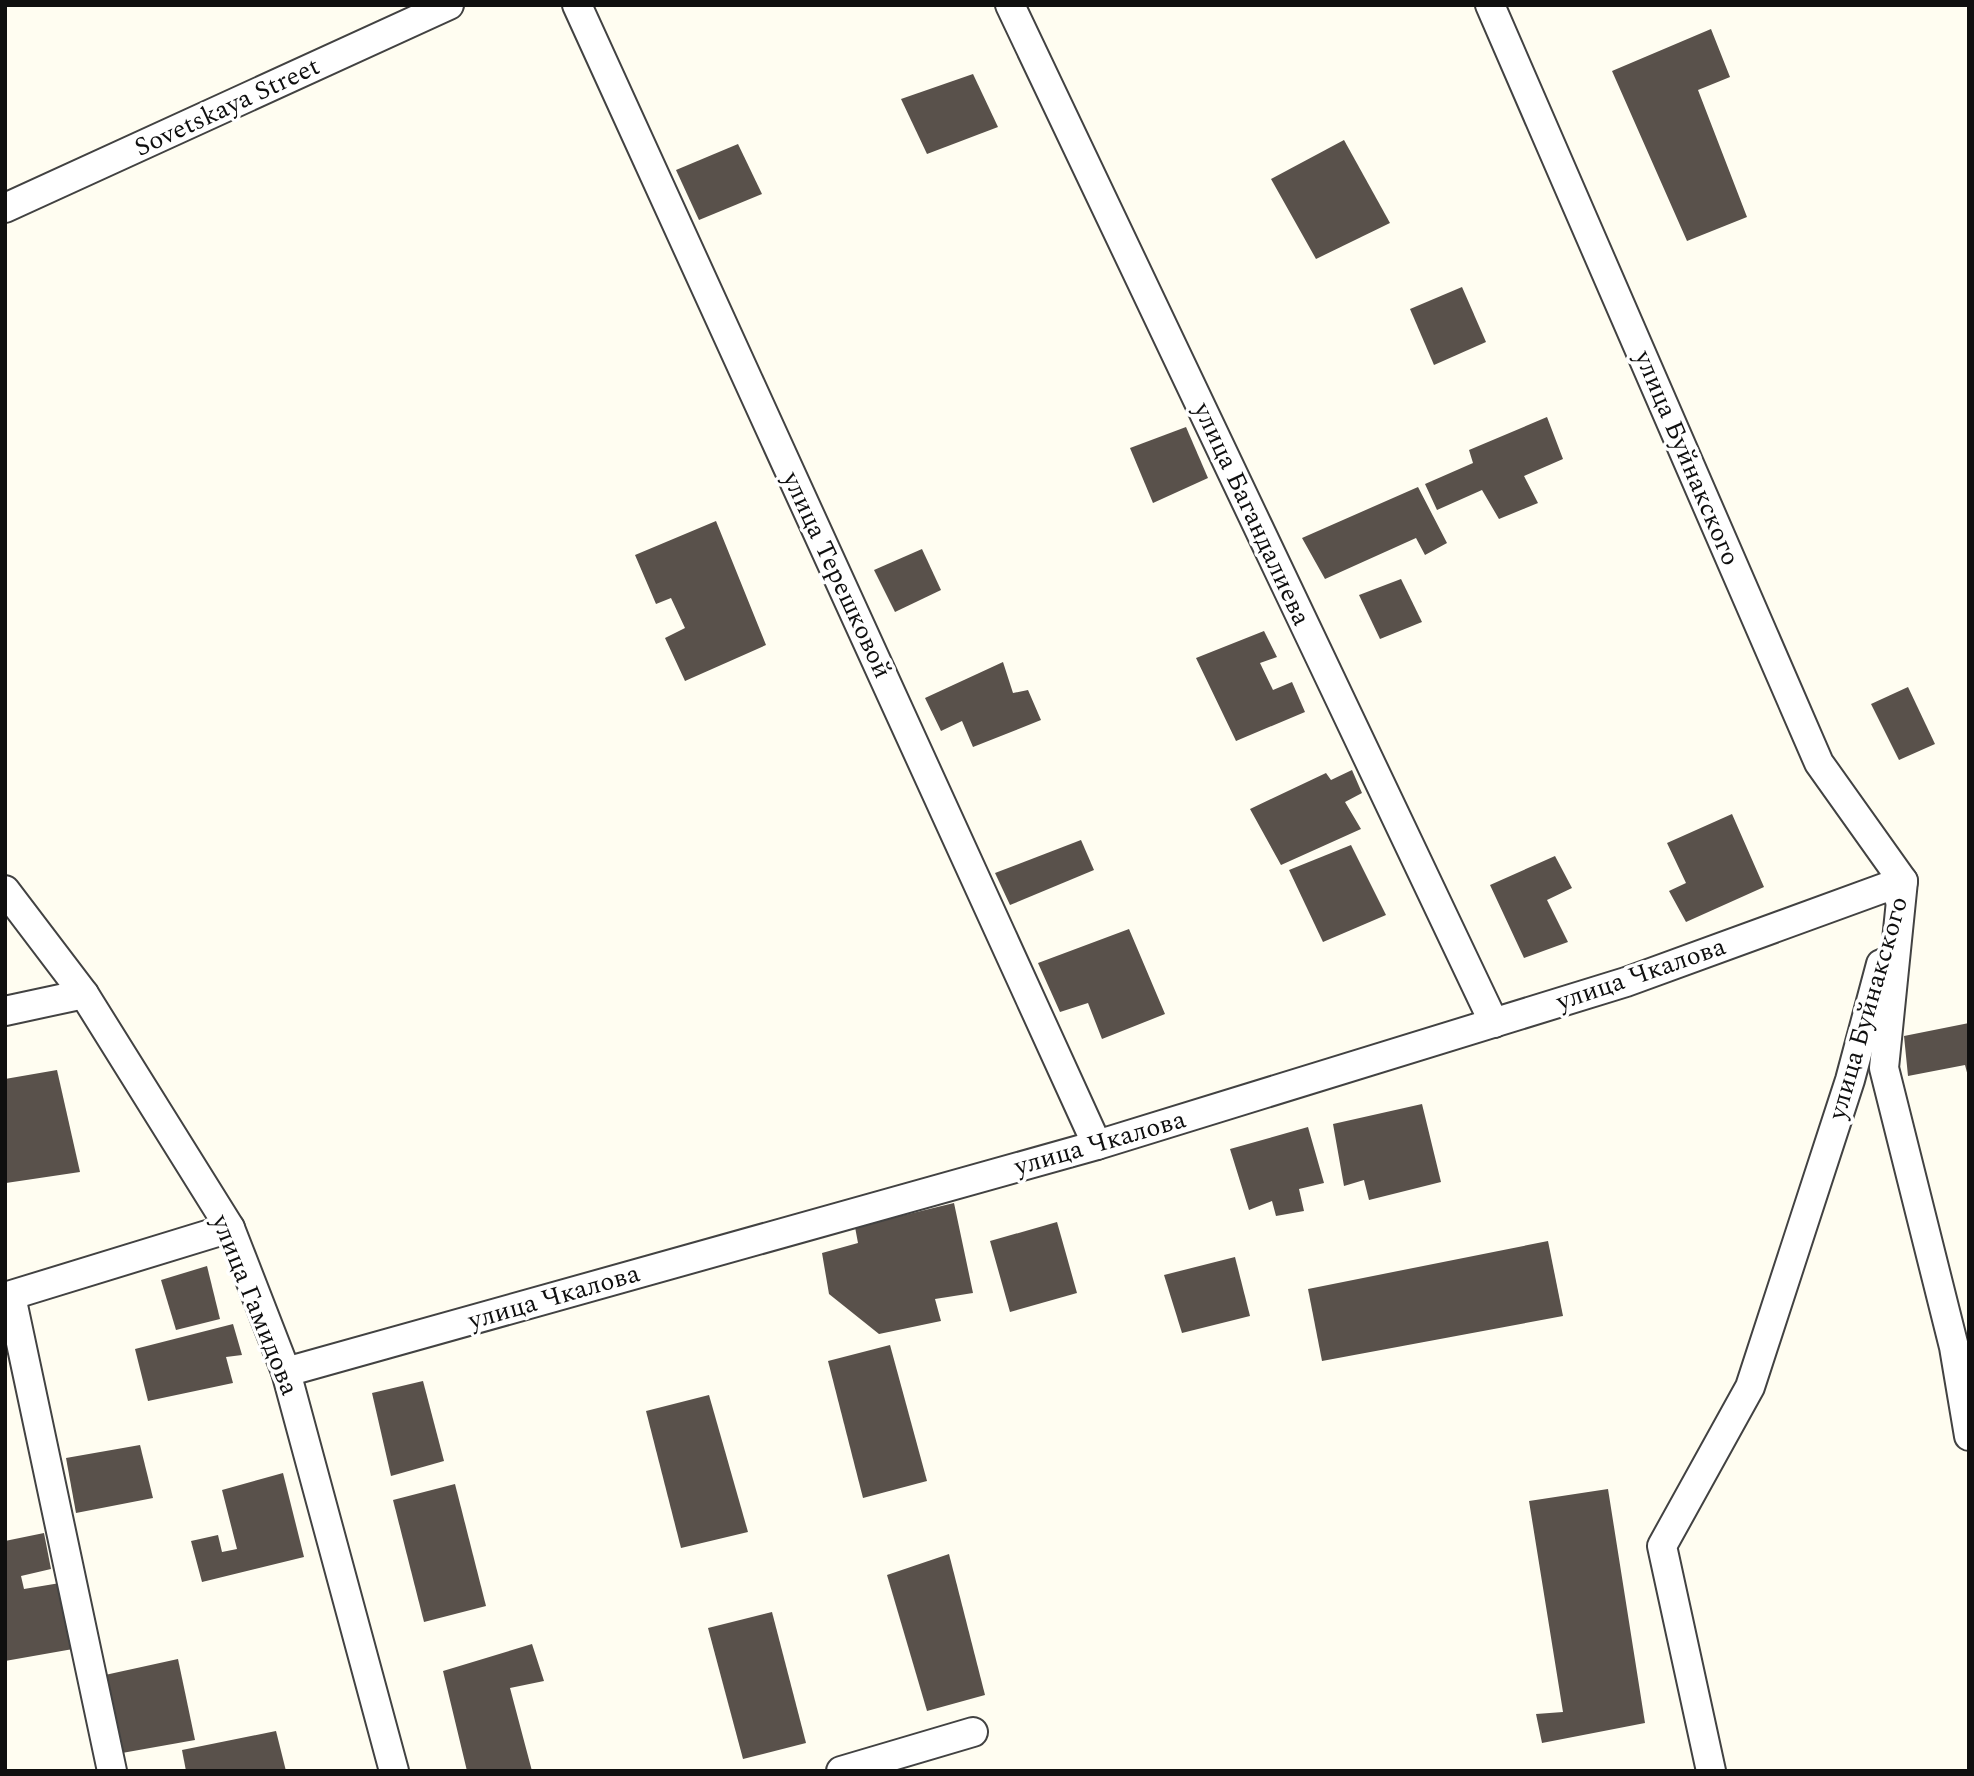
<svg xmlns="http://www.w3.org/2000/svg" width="1974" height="1776" viewBox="0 0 1974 1776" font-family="Spectral,serif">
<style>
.building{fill:#59514b}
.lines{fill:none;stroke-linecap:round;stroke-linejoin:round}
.street-casing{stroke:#424242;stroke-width:32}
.street{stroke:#fff;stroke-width:28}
.labels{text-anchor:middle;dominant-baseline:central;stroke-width:7;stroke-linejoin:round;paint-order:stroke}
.street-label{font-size:26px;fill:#0f0f0f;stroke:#fff}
</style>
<rect width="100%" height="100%" fill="#fffdf1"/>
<g class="building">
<polygon points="1711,29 1730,77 1698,90 1747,217 1687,241 1612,71"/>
<polygon points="973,74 998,127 927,154 901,99"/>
<polygon points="1344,140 1390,223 1316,259 1271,179"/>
<polygon points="738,144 762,194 699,220 676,170"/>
<polygon points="1462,287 1486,342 1434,365 1410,309"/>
<polygon points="1547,417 1563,459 1524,476 1538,503 1499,519 1482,490 1437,510 1425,484 1473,463 1469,450"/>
<polygon points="1186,427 1208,478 1153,503 1130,448"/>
<polygon points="1418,487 1447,543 1425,555 1416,538 1325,579 1302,538"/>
<polygon points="716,521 766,645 685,681 665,638 685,628 671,598 656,604 635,555"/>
<polygon points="922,549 941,590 895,612 874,570"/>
<polygon points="1401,579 1422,622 1380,639 1359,595"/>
<polygon points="1264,631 1277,657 1260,663 1273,690 1292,682 1305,712 1236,741 1196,658"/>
<polygon points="1003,662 1013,693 1028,690 1041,720 973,747 962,721 941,731 925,698"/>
<polygon points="1908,687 1935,744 1899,760 1871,704"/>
<polygon points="1352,770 1362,793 1345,802 1361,829 1281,865 1250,809 1326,773 1331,780"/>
<polygon points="1732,814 1764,887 1686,922 1669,891 1686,883 1667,843"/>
<polygon points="1081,840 1094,870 1010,905 995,873"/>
<polygon points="1351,845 1386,915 1323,942 1289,870"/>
<polygon points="1555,856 1572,888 1547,900 1568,942 1524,958 1490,885"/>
<polygon points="1129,929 1165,1014 1102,1039 1088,1003 1060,1012 1038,963"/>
<polygon points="1969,1023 1969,1080 1965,1065 1908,1076 1904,1036"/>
<polygon points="57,1070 80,1172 6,1183 5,1079"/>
<polygon points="1422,1104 1441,1182 1369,1200 1364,1180 1344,1186 1333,1124"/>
<polygon points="1308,1127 1324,1183 1299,1189 1304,1211 1276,1216 1272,1201 1249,1210 1230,1149"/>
<polygon points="954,1203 973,1293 935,1299 941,1321 879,1334 829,1294 822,1253 858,1243 855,1227"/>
<polygon points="1057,1222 1077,1293 1010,1312 990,1241"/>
<polygon points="1548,1241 1563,1316 1322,1361 1308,1289"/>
<polygon points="1235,1257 1250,1316 1182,1333 1164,1275"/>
<polygon points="207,1266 220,1319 176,1330 161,1280"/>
<polygon points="233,1324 242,1355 226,1357 233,1383 148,1401 135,1349"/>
<polygon points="890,1345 927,1481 863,1498 828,1361"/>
<polygon points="423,1381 444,1461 391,1476 372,1393"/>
<polygon points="709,1395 748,1532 681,1548 646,1411"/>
<polygon points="140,1445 153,1498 76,1513 66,1458"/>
<polygon points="283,1473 304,1557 202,1582 191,1541 218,1535 222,1552 237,1549 222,1490"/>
<polygon points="455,1484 486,1606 424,1622 393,1500"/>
<polygon points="1608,1489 1645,1723 1542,1743 1536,1714 1563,1712 1529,1501"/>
<polygon points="44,1533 51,1569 21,1576 24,1589 60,1583 73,1649 5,1661 5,1541"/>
<polygon points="949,1554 985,1695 927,1711 887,1575"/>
<polygon points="772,1612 806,1743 743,1759 708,1628"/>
<polygon points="532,1644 544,1681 510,1688 532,1771 467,1771 443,1671"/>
<polygon points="178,1659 195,1740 122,1753 105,1675"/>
<polygon points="276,1731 286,1771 186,1771 182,1750"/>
</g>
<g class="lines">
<g class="street-casing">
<g id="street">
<polyline points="577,5 1097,1145"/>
<polyline points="1010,5 1494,1023"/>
<polyline points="1490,5 1819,763 1903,881 1899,898"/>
<polyline points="5,208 449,5"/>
<polyline points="5,890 84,994 230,1228 286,1372 394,1771"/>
<polyline points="5,1011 84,994"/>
<polyline points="11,1296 112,1771"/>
<polyline points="5,1297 230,1228"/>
<polyline points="286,1372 1097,1145 1626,982 1903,881 1884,1068 1954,1347 1969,1436"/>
<polyline points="841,1771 973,1732"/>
<polyline points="1711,1771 1662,1546 1750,1387 1850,1080 1881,964"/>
</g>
</g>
<use href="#street" class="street"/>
</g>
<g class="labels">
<g class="street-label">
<text transform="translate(227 107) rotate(-25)">Sovetskaya Street</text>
<text transform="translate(1687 458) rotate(67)">улица Буйнакского</text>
<text transform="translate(1252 514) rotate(65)">улица Багандалиева</text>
<text transform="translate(837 575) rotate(65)">улица Терешковой</text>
<text transform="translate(1641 974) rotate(-19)">улица Чкалова</text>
<text transform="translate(1868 1008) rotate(-74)">улица Буйнакского</text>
<text transform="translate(1100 1143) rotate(-16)">улица Чкалова</text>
<text transform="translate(554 1297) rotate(-16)">улица Чкалова</text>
<text transform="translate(255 1305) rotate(68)">улица Гамидова</text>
</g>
</g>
<rect width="1974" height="1776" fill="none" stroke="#0f0f0f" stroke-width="14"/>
</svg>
